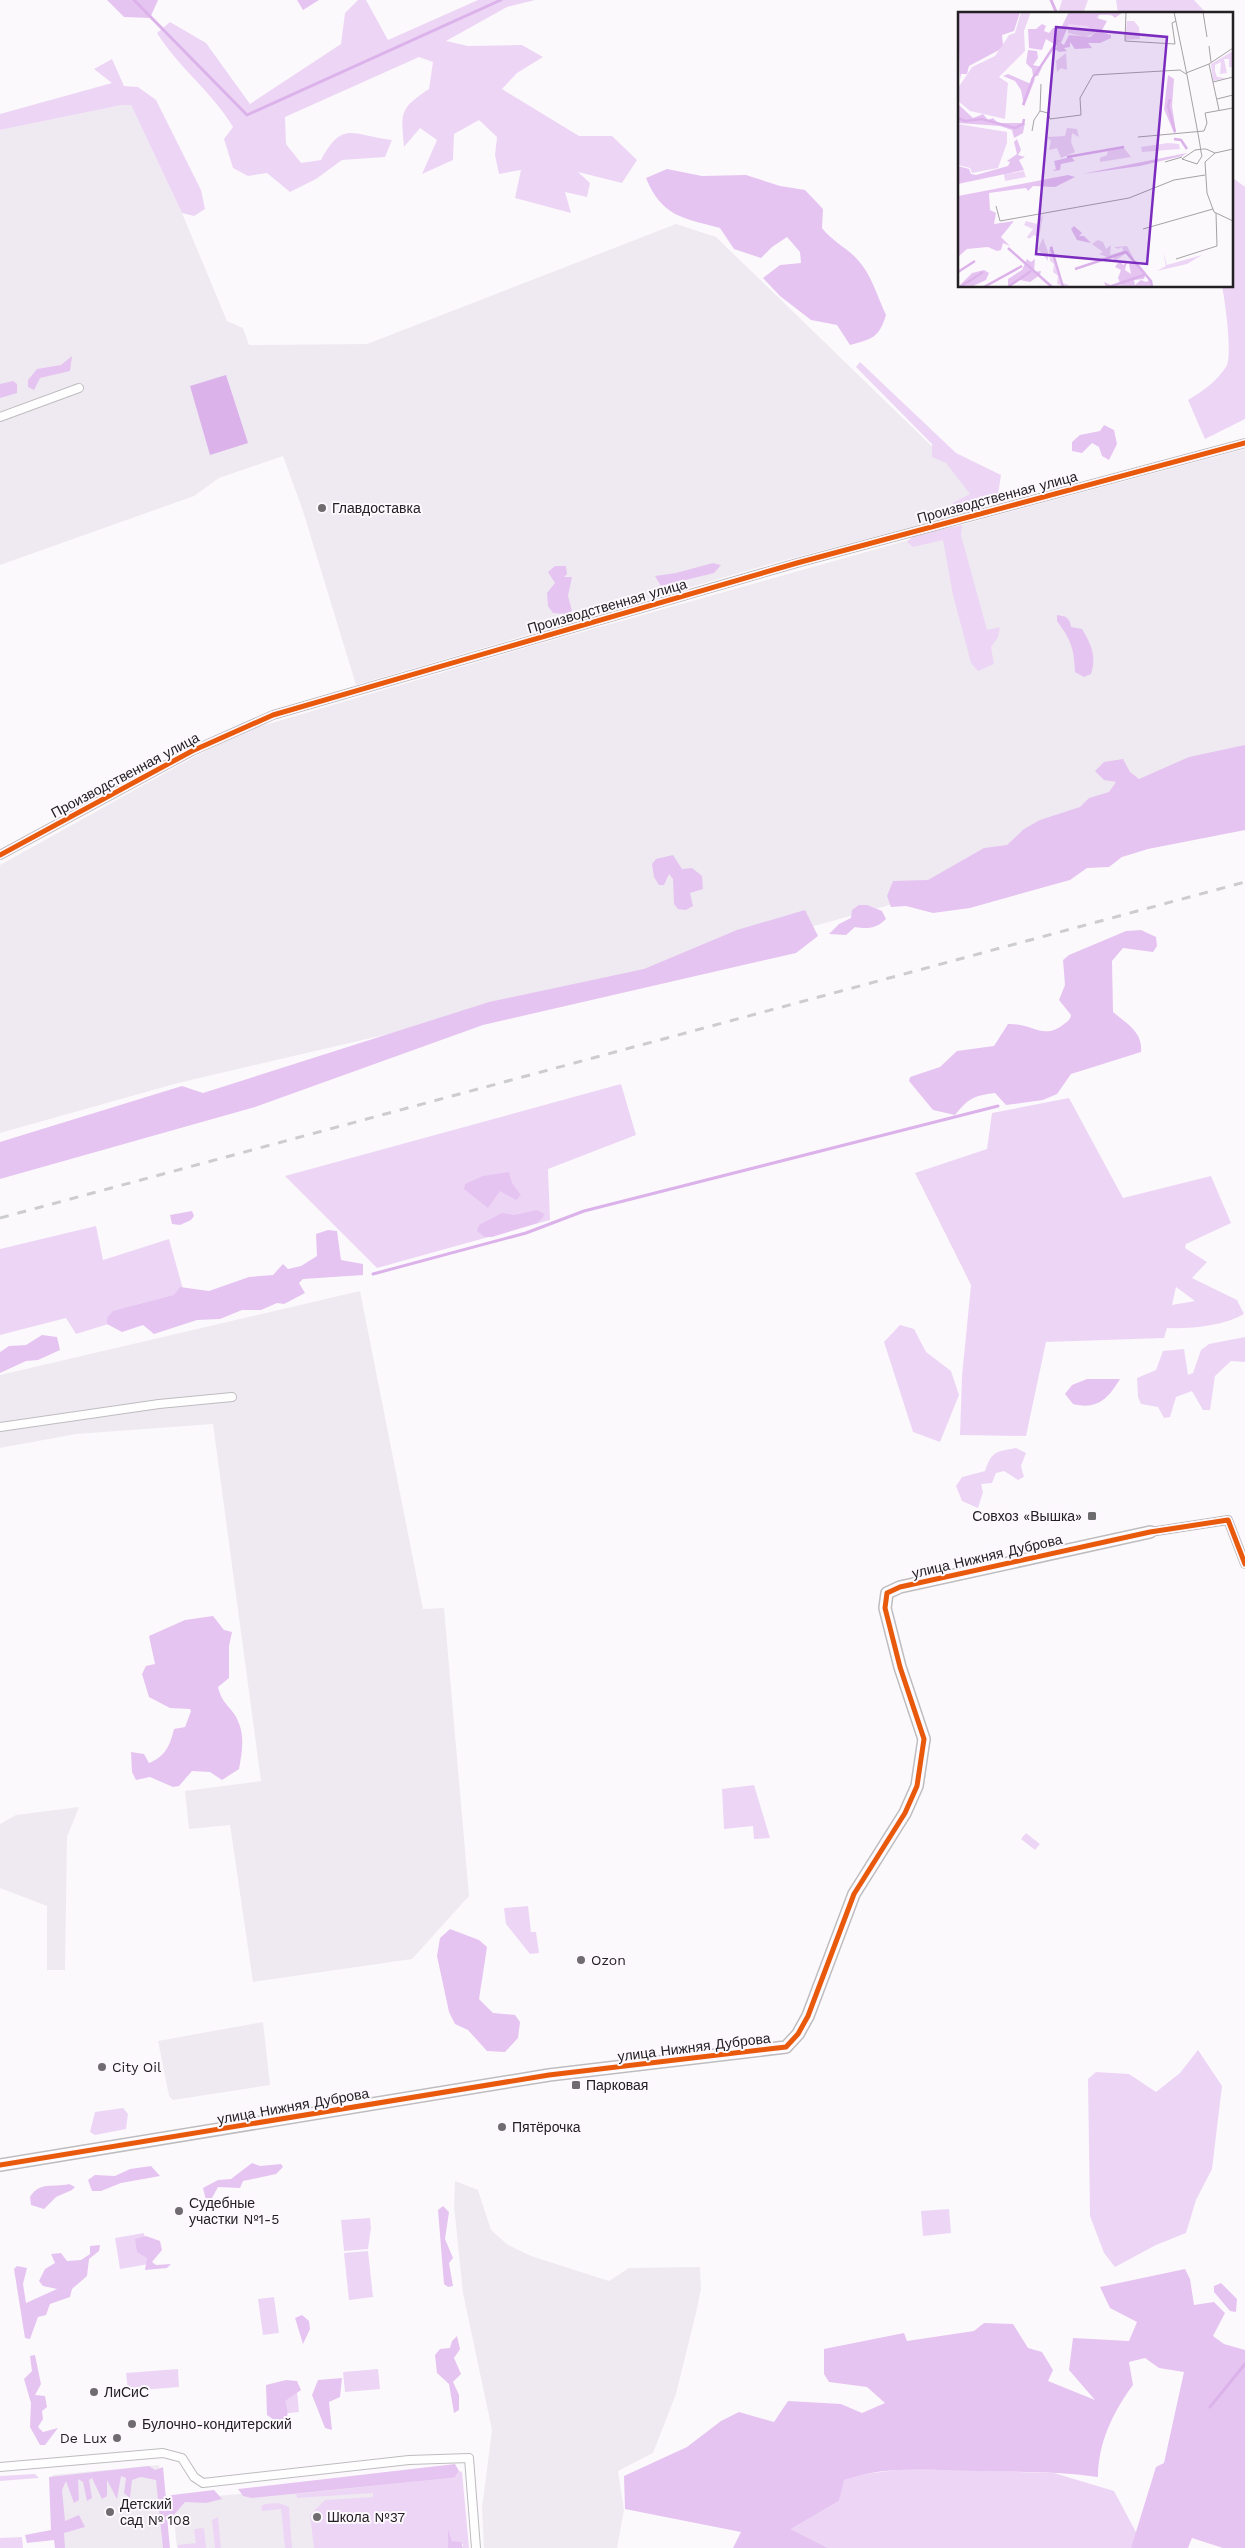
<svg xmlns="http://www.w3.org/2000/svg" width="1245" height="2548" viewBox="0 0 1245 2548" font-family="'Work Sans',sans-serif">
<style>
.built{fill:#efeaf1}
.green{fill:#edd6f5;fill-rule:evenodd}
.forest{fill:#e6c4f1}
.water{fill:#dcb2eb}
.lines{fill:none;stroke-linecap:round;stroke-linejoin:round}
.stream{stroke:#dcb2eb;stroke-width:3}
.street-casing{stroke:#bebcbf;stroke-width:10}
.secondary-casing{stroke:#bebcbf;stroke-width:14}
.street{stroke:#fffeff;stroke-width:8}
.secondary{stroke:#fffeff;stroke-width:11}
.rail{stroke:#cdcdcd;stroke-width:3;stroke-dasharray:9 9;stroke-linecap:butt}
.cycleway-casing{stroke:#fdf8fe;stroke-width:8}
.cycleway{stroke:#e8590c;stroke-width:5}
.poi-dot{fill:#6e6c6f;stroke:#fdf8fe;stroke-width:2}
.labels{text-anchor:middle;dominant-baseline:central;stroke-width:4;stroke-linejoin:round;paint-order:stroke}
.street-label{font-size:14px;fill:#222022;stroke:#fdf8fe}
.poi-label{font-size:14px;fill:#222022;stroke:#fdf8fe;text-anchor:start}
.inset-river{fill:none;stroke:#dcb2eb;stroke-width:2.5}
.inset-road{fill:none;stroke:#a5a2a5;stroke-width:1}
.view{fill:#7b2cbf;fill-opacity:0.15;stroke:#7b2cbf;stroke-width:2.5}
.inset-edge{fill:none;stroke:#222022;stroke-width:2.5}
</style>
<rect width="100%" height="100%" fill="#fcf9fd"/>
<g class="built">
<polygon points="122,105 131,105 182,213 227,321 243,328 249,345 367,344 676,224 716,237 979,492 977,510 770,564 356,685 302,508 283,456 219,478 194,496 0,565 0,130"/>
<polygon points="1245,449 1245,806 624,979 178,1083 0,1133 0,865 183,763 241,732 525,648 983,519"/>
<polygon points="360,1291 423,1609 444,1608 469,1896 412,1959 253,1982 230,1825 189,1829 185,1791 261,1781 213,1424 76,1434 0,1448 0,1375"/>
<polygon points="79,1807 67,1837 65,1970 47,1970 47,1906 0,1888 0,1824 16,1815"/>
<polygon points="263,2022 270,2085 173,2100 169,2096 158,2041"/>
<polygon points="455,2181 478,2190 491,2230 508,2245 531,2256 609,2281 629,2268 700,2267 701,2289 696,2313 676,2394 653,2453 618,2471 624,2510 617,2548 484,2548 482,2508 492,2430 463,2293 454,2206"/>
<polygon points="159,2465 167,2548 59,2548 52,2475"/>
<polygon points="456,2475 462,2548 177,2548 172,2500"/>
</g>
<g class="green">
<path d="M358 0H366L388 40 478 0H535L507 7 446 41 468 46 522 45 543 57 517 73 502 89 579 136H612L637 160 622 183 578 172 590 183 587 197 565 192 571 213 515 198 521 170 499 174 495 155 497 137 479 120 454 134 453 160 422 174 437 140 420 128 404 147C401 112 399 109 429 89L433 62 419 57 285 117 286 144 301 163 321 160C343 119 353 136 392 140L385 157 342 160 316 179 290 192 267 173 248 176 233 168 224 139 233 127C212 92 179 68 157 33L170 22 206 43 250 104 341 44 345 13Z"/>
<polygon points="1062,0 1088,0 1083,14 1058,14"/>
<polygon points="1116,0 1194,0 1207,14 1118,14"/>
<polygon points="112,59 124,86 138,87 156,100 201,190 205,209 194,216 182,213 131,105 122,105 0,130 0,114 112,83 94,69"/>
<path d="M1233 178 1245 187V419L1205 439 1188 400C1203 391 1216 382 1226 367 1233 356 1225 301 1222 286H1231V183Z"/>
<polygon points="860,362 956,453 1001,475 998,495 965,508 953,509 953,503 970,494 946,463 932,457 932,444 856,367"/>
<polygon points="962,525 961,535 987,630 1000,627 998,637 991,647 994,664 978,671 971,663 953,595 943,540 913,547 907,542 914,535"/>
<polygon points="621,1084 636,1135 548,1169 550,1220 377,1268 285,1176"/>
<path d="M1069 1098 1123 1198 1211 1176 1231 1223 1186 1244 1185 1248 1207 1262 1192 1278 1237 1300 1244 1314C1223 1326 1191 1329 1167 1328L1164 1338 1046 1342 1026 1436 960 1435 962 1376 971 1285 915 1173 987 1149 992 1113ZM1176 1287 1195 1301 1172 1305Z"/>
<polygon points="96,1226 103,1260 169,1239 186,1300 76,1334 66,1318 0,1335 0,1249"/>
<polygon points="900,1325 914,1329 926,1352 951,1371 959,1395 940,1442 913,1432 884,1342"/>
<polygon points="1245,1337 1245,1362 1231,1361 1215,1376 1210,1410 1203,1410 1192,1391 1176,1397 1170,1417 1164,1418 1158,1407 1141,1404 1138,1397 1137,1378 1156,1370 1163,1351 1184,1349 1188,1375 1193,1373 1201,1350 1209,1344"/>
<path d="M1016 1448 1026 1453 1021 1466 1024 1477 1018 1480 1004 1471 996 1473 992 1483 981 1484 983 1492 978 1508 962 1501 956 1486 962 1477 985 1471C992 1451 995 1452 1016 1448Z"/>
<polygon points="754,1785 770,1838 754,1839 753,1826 724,1829 722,1789"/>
<polygon points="1026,1833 1040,1844 1035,1850 1021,1839"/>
<polygon points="528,1906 531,1932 536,1932 539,1953 530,1954 506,1924 504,1908"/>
<polygon points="1198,2050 1222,2086 1212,2169 1196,2200 1186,2233 1156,2245 1115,2267 1104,2253 1090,2216 1088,2079 1096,2072 1129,2074 1156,2092 1180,2073"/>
<polygon points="123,2108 128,2114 126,2129 95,2135 90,2132 95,2112"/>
<polygon points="949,2209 951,2233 923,2236 921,2211"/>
<polygon points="370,2218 371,2228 368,2249 344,2251 341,2220"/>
<polygon points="144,2233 149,2264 120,2269 115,2238"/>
<polygon points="368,2251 373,2297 349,2300 344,2253"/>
<polygon points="274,2297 279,2333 263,2335 258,2299"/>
<polygon points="178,2369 179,2387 128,2391 126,2373"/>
<polygon points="378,2369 380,2389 345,2392 343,2372"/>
<polygon points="297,2390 299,2412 279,2414 276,2392"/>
<polygon points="904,2469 1054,2473 1114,2491 1137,2534 1131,2548 828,2548 791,2529 839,2501 843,2480 857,2475"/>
<polygon points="459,2471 462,2472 469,2548 463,2548 463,2544 452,2541 448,2530 448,2548 314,2548 310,2515 325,2500 373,2497 373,2493 297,2498 296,2494 451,2478 455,2477"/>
<polygon points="35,2474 39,2478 0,2481 0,2476"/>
<polygon points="279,2503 289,2507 292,2548 285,2548 281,2509 262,2511 261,2507 264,2504"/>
<polygon points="218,2517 221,2548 215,2548 212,2520"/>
<polygon points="204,2528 206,2548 178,2548 178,2545 196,2543 194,2529"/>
<polygon points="22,2537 23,2548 0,2548 0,2538"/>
</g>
<g class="forest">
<polygon points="107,0 158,0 150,18 124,17"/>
<polygon points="297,0 319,0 303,10"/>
<path d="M667 169 702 176 746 175 780 186 805 190 823 209 822 228C832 241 847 248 857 259 872 275 877 296 886 315 879 338 872 339 850 345L837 325 811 320 780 296 763 278 780 265 801 263 800 252 787 237 772 247 761 258 734 249 720 228C683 218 662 217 646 178Z"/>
<polygon points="72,356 70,371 40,378 34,390 28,387 28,380 37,369 61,365"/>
<polygon points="13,381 17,384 17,393 0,398 0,384"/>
<polygon points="1104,425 1114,430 1117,444 1109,460 1102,456 1099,447 1092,443 1082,453 1072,451 1072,442 1080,435 1100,431"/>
<polygon points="713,563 721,565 714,573 661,586 655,576 676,573"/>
<polygon points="555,566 566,566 567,574 564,577 572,577 568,596 572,611 566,614 553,613 548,606 547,593 555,583 548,572"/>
<path d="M1057 615C1066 616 1070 618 1071 627L1082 629C1091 644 1097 657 1091 674L1084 677 1075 672C1074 648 1071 640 1057 621Z"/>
<polygon points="1245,745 1245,830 1148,849 1122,857 1109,867 1087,868 1070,880 970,908 933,913 906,906 891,907 887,896 893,881 928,880 984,848 1007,845 1024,829 1040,820 1080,807 1089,798 1109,792 1116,782 1104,780 1095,771 1104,762 1123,759 1130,772 1139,779 1189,757"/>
<polygon points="673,855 682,869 692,868 702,876 703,889 690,893 693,906 686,910 678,909 674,904 673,879 669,874 664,885 659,885 654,877 652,864 656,859"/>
<path d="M859 905H867L882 911 886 919C876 929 868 929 855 927L846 935 829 934 839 924 851 918 852 910Z"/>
<polygon points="805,910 818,936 796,953 483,1025 255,1107 0,1179 0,1142 182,1086 203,1093 489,1002 644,969 737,930"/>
<path d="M1141 930 1156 937 1157 946 1153 952 1123 948 1112 961 1113 1012C1127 1024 1143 1032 1141 1052L1071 1074 1057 1094 1043 1100 1006 1105 995 1093C973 1096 969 1098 955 1115L933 1110 909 1081 910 1077 940 1067 957 1051 994 1046 1008 1024C1033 1023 1043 1041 1064 1024 1068 1021 1070 1020 1071 1015L1059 1000 1065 985 1063 960 1069 955 1126 931Z"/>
<polygon points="509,1172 512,1183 521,1195 516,1200 500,1191 488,1208 464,1189 465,1184 483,1176"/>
<polygon points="537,1210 544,1214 543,1218 537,1223 492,1237 485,1237 477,1231 479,1225 502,1213 514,1215"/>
<polygon points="192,1211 194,1216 191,1220 180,1225 172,1224 170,1215"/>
<polygon points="328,1230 337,1231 341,1260 363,1264 363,1275 303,1279 299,1283 305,1293 284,1304 277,1303 261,1310 242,1310 220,1319 197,1320 154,1334 143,1325 122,1332 107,1324 107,1318 113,1311 174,1295 180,1287 209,1291 249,1277 273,1275 283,1264 288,1269 301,1266 317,1256 316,1234"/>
<polygon points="42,1335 57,1337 60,1350 38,1360 26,1361 0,1373 0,1352 9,1346 26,1345"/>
<path d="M1087 1379H1120C1108 1399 1097 1410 1073 1404L1065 1394 1072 1385Z"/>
<path d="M213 1616 224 1630 232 1632 229 1646V1678L218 1687C222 1705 233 1708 238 1721 245 1736 242 1753 239 1769L222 1780 210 1772 192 1771 179 1786 173 1787 150 1777 136 1780 132 1772 131 1752 144 1754 149 1763C166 1756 170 1745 174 1729L185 1727 191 1711 190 1709 170 1708 149 1697 142 1674 146 1666 155 1664 149 1636 185 1620Z"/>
<polygon points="450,1929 479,1940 487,1947 479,1999 493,2013 515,2015 520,2022 518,2038 505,2052 487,2051 468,2030 455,2024 449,2012 437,1956 440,1938"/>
<polygon points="252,2163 260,2166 281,2164 283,2167 276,2174 243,2181 240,2188 218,2187 212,2198 206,2200 203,2188 218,2180 231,2179"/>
<polygon points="151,2166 160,2176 121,2183 101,2191 92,2191 88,2180 95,2175 115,2176 130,2169"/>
<path d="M69 2184 75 2187 72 2190 56 2197 44 2209 31 2205 30 2197C40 2181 52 2188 69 2184Z"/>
<polygon points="443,2206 449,2212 445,2239 453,2258 449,2263 453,2286 448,2287 444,2284 438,2210"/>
<polygon points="146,2236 160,2241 162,2250 152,2262 156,2265 171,2264 167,2268 145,2270 147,2258 137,2252 135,2239"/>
<polygon points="100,2245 99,2251 89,2259 87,2276 72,2289 70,2297 50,2304 46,2315 38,2317 30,2339 25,2338 14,2269 17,2266 27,2268 23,2284 26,2303 57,2289 43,2286 39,2281 45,2269 55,2263 51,2254 61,2253 67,2261 81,2260 90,2254 90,2246"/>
<path d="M1185 2269 1190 2279 1194 2305 1214 2302 1225 2313 1213 2336 1224 2344 1245 2350V2548H1223L1192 2538 1188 2548H1131L1156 2467 1164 2463 1184 2372 1159 2368 1145 2358 1129 2362 1133 2385C1113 2412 1098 2443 1098 2477 1057 2471 1017 2472 976 2471 932 2470 885 2465 844 2480L839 2501 791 2529 828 2548H733L741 2532 625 2509 624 2476 687 2447 721 2421 739 2412 774 2422 788 2401 841 2404 862 2413 885 2403 867 2387 829 2382 824 2374V2349L904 2333 907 2341 974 2331 984 2323 1013 2324 1028 2348 1042 2352 1053 2370 1048 2381 1095 2400 1069 2370 1073 2338 1129 2341 1137 2322 1110 2308 1100 2287Z"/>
<polygon points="1221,2283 1237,2299 1236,2312 1230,2311 1214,2292 1214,2286"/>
<polygon points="302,2315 309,2321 310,2329 303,2344 295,2318"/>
<polygon points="457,2336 460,2349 454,2358 461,2374 453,2382 459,2395 459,2410 454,2413 449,2384 437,2373 435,2355 440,2349 450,2348 452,2341"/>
<polygon points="35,2355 41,2384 35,2395 45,2396 47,2407 42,2411 43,2419 38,2427 43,2432 58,2428 45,2445 40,2445 30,2427 31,2403 24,2379 32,2371 30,2356"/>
<polygon points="342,2378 340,2397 329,2402 332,2430 325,2428 312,2395 318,2380"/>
<path d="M286 2380 297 2381 301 2390 285 2401C288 2412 290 2417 281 2425L267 2415 266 2385Z"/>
<polygon points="455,2464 459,2471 455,2477 451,2478 252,2498 243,2496 238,2489"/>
<polygon points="149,2466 155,2470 163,2467 166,2499 172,2495 214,2490 222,2499 206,2503 185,2502 172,2517 167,2517 170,2548 163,2548 156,2480 141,2477 132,2480 130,2498 124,2493 126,2478 121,2476 117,2499 107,2480 107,2496 102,2499 92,2478 89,2480 92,2498 87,2501 83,2482 78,2479 79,2500 74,2503 66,2481 62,2490 65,2521 79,2515 85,2527 64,2533 65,2548 55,2548 54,2540 27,2543 25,2535 51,2530 49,2477"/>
<polygon points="448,2529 452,2541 461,2542 463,2548 448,2548"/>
</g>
<polygon class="water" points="226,375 248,443 210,455 190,386"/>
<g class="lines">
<g class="stream">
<polyline points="134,0 247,115 501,0"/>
<polyline points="1051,0 1057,14"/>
<polyline points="373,1274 526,1233 584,1211 998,1106"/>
<polyline points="1210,2407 1245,2364"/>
</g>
<g class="street-casing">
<g id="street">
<polyline points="0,417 79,388"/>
<polyline points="0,855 192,751 273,715 797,563 1245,443"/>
<polyline points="0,1427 159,1404 232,1397"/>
<polyline points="1150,1532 1228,1520 1245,1564"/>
<polyline points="0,2467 163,2453 182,2458 194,2477 203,2483 409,2460 469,2458 476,2548"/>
</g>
</g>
<g class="secondary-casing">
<polyline id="secondary" points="0,2165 549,2075 786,2047 798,2034 808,2016 854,1894 905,1813 917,1786 924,1739 900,1667 885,1608 887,1593 900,1587 1150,1532"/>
</g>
<use href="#street" class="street"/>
<use href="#secondary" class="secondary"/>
<polyline class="rail" points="0,1218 1245,882"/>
<g class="cycleway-casing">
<g id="cycleway">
<polyline points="0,855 192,751 273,715 797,563 1245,443"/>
<polyline points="0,2165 549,2075 786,2047 798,2034 808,2016 854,1894 905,1813 917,1786 924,1739 900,1667 885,1608 887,1593 900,1587 1150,1532 1228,1520 1245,1564"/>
</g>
</g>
<use href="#cycleway" class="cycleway"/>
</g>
<g class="poi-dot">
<circle cx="322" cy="508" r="5"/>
<rect x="1087" y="1511" width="10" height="10" rx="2.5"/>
<circle cx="581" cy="1960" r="5"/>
<circle cx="102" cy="2067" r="5"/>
<rect x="571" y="2080" width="10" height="10" rx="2.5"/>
<circle cx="502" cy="2127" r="5"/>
<circle cx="179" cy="2211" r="5"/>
<circle cx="94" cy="2392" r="5"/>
<circle cx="132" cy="2424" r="5"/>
<circle cx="117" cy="2438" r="5"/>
<circle cx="110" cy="2512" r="5"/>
<circle cx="317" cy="2517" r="5"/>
</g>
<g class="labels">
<g class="street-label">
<text transform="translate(997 497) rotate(-15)">Производственная улица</text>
<text transform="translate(607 606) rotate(-16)">Производственная улица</text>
<text transform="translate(125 775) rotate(-28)">Производственная улица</text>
<text transform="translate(987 1556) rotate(-13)">улица Нижняя Дуброва</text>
<text transform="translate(694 2047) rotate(-7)">улица Нижняя Дуброва</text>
<text transform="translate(293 2106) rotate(-10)">улица Нижняя Дуброва</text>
</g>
<g class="poi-label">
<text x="332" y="508">Главдоставка</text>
<text x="1082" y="1516" text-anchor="end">Совхоз «Вышка»</text>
<text x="591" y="1960">Ozon</text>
<text x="112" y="2067">City Oil</text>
<text x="586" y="2085">Парковая</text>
<text x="512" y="2127">Пятёрочка</text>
<text x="189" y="2203">Судебные<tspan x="189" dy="16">участки №1-5</tspan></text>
<text x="104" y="2392">ЛиСиС</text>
<text x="142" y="2424">Булочно-кондитерский</text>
<text x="107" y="2438" text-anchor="end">De Lux</text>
<text x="120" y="2504">Детский<tspan x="120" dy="16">сад № 108</tspan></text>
<text x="327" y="2517">Школа №37</text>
</g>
</g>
<g transform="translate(958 12)">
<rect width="275" height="275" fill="#fcf9fd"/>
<path d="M63 0H73L66 19 67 39 41 65 50 71 47 107 12 99 0 89V76L14 55 37 44 51 23 57 21ZM111 0H158L157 4 141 2 139 20 128 25 110 21ZM169 9H182H176L181 15 182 27 167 28ZM275 39V55H271V47H266L269 61 262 62 263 50 257 53V59L259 65 268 66 255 69 253 52ZM108 41 109 58 103 56 99 60 98 49ZM0 112 49 120V131L40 156 14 161 12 156 0 153ZM109 116 119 117 121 125 114 121 113 130 117 140 103 146 99 136 91 138 93 129 89 125 107 124ZM210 131 221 132 222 137 184 140 183 135ZM166 136 173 145 142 150V146L149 143 150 139ZM66 159 68 165 47 169 46 162ZM85 203 81 226 76 223 71 227 69 225 75 217 66 213 68 209 79 212ZM85 226 90 240V249L80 237ZM140 228 145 230 148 237 153 233 152 243 165 239 164 235 160 237 156 235 169 234 176 247 168 241 157 249 155 245 136 252 149 245 141 242 145 240 134 232ZM94 233 102 270 111 273 108 275 99 272 100 264 95 260 96 252 92 249 91 238ZM205 240 209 253 244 243 229 252 199 259 208 254Z" fill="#edd6f5"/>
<path d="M0 0H62L56 19 44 23 45 33 41 38 11 54 9 62H3L2 68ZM111 0H165L157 6 153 2 140 3 138 6 149 9 143 20 153 23V26L142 31H130L134 36 117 37 112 30V35L106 36 109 39 101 40 97 37 99 34 88 27 84 38 71 36 70 17H78L84 12 88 14 86 19 91 21 95 16H103ZM111 12 129 14 138 20 132 25 111 23 106 33 103 31ZM70 38 79 39 80 46 75 53 84 55 80 64H75L74 57 68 51ZM50 62 73 72V66L77 67 66 95 63 78 57 69 45 64ZM210 63 216 67 214 94 218 120 216 121 206 97ZM0 92 15 106 25 102 30 108 35 106 40 111H67L65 121 56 126 54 118 42 114 0 111ZM59 127 63 138 60 143 67 145 61 148 66 158 0 172V154L11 157 13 162 18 163 50 154 52 150 49 149 59 142 56 130ZM229 141 224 144 182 154 124 162ZM113 145 117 149 103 152 102 158 94 159 98 157 96 149ZM110 163 117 165 97 175 75 174 70 179 68 176 31 181 32 198 38 201 36 212 56 209 43 225 52 234 45 231 43 238 39 239 30 235 9 237 0 245V184ZM116 214 124 221 121 224H126L133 231 119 228 113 217ZM69 247 73 250 77 247 76 260 83 259 82 263 72 270 62 268 50 275V267L64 258ZM162 248 165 253 169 250 167 258 173 262 171 252 178 249 188 261 186 267 176 268 177 273 183 268 188 270 193 267 194 275H148L146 270 155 274 163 273 160 266 163 258 157 255ZM26 258 31 261 28 268 13 275H0L14 261Z" fill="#e6c4f1" fill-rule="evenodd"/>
<path class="inset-river" d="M212 87 210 94 217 120M65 93 75 66 100 28M0 106 7 109 24 107 57 116 65 112 66 107M216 127 223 128 229 137M109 145 166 135M93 235 105 275M50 236 94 275M117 257 168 240 193 269 194 275M0 260 17 249M2 275 25 260M26 275 64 254M50 275 73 259M151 275 186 263"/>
<path class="inset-road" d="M168 0 167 29 217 32 214 11 218 9M216 0 229 63 241 127 242 133 243 140 244 144 239 152 224 147 237 138 245 137H248L257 141 247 150 249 181 256 200 275 209M245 0 249 25M251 34 253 50M251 52 261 98M228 61 251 52 275 36M255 70 275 65M259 87 275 83M82 99 90 101 92 107 123 103 122 86 135 63 222 58 228 62M74 119 76 108 82 99 83 72M180 125 246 119 249 111 247 101 275 96M257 141 275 137M207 150 224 145M38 194 42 209 171 186 216 168 247 163M185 217 255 197M218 247 259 234 258 201"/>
<path class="view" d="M98 15 209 25 189 252 78 242Z"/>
<rect width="275" height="275" class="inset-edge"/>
</g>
</svg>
